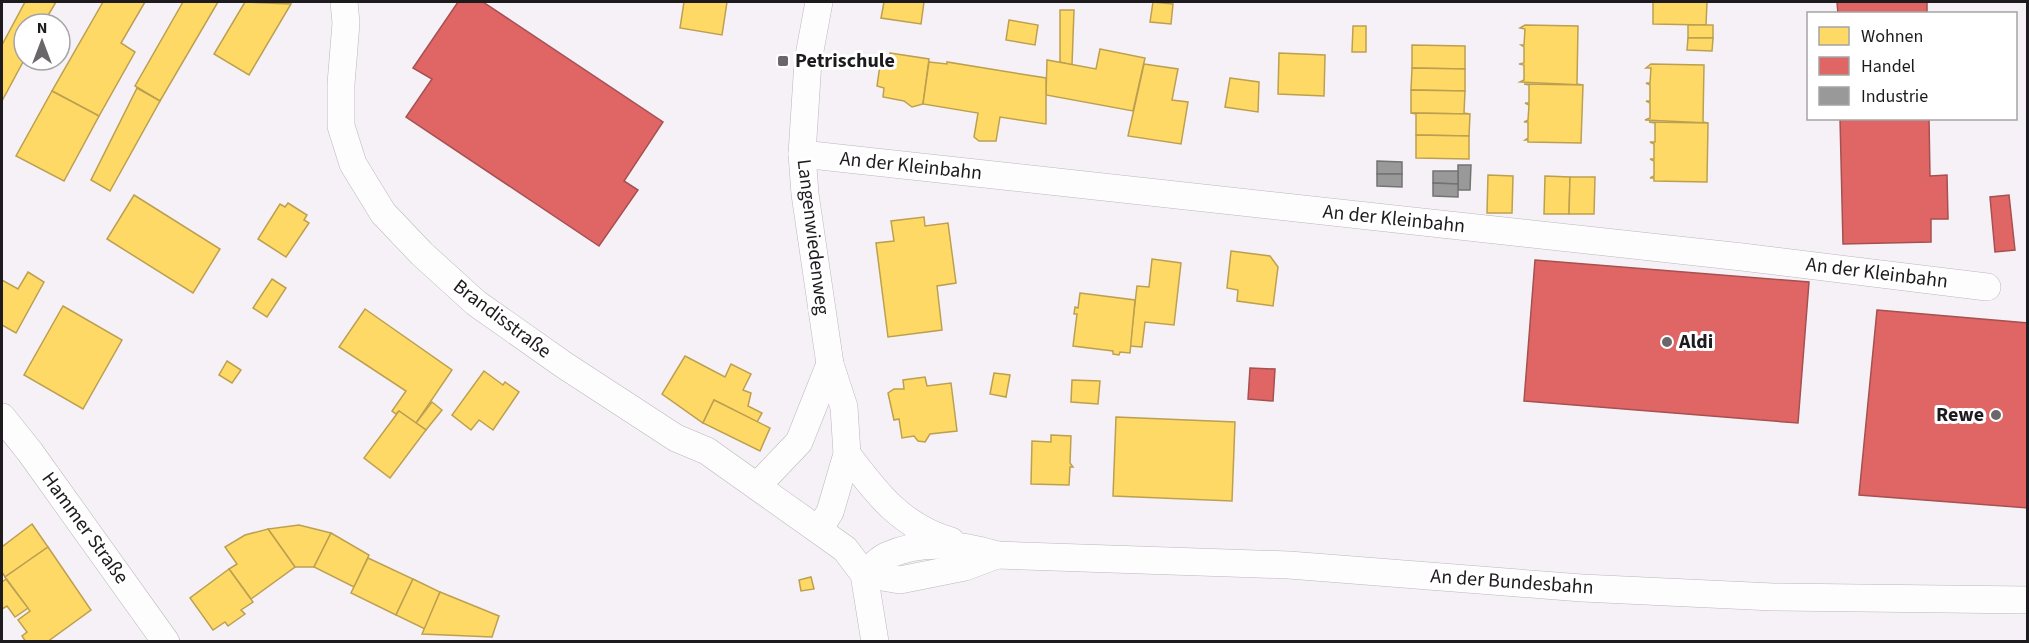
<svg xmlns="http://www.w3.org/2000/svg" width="2029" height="643" viewBox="0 0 2029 643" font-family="'Source Sans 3',sans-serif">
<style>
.homes{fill:#ffd966;stroke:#bca050;stroke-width:1.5}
.shops{fill:#e06666;stroke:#a65050;stroke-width:1.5}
.industry{fill:#999;stroke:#747374;stroke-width:1.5}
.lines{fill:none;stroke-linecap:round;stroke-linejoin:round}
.street-casing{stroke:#bbb7bb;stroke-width:28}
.street{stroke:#fefdfe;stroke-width:27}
.poi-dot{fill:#6a666a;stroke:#fff;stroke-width:2}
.labels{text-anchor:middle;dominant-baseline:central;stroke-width:6;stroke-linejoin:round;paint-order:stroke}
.poi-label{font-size:20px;font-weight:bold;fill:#1e1b1e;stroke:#fff;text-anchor:start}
.street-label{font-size:20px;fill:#1e1b1e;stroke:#fff}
</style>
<rect width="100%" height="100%" fill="#f6f1f6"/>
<g class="homes">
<polygon points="25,2 56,2 43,24 24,24 24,60 2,101 2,45"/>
<polygon points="103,2 145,2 121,43 135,52 99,116 52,91"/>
<polygon points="183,2 218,2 160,101 135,86"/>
<polygon points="245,2 291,4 249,75 214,54"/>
<polygon points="684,2 727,2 722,35 680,28"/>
<polygon points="884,2 924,2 921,24 881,18"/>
<polygon points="1153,2 1173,4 1171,24 1150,22"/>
<polygon points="1653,2 1707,2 1706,25 1653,24"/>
<polygon points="1060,10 1074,10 1072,65 1060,62"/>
<polygon points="1009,20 1038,25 1035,45 1006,40"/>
<polygon points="1525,25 1578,26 1577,84 1583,85 1520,82 1524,80 1524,65 1519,64 1524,63 1524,47 1521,45 1524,45 1525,29 1520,28"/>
<rect x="1688" y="25" width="25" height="13"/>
<polygon points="1353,26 1366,26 1366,52 1352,52"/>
<polygon points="1688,38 1713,38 1712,51 1687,50"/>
<polygon points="1412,45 1465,46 1465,69 1412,68"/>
<polygon points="1100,49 1145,58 1133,111 1046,95 1047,60 1096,69"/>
<polygon points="890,53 929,59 923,104 912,107 904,101 883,97 884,88 877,86 880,65 888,66"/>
<polygon points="1279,53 1325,55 1324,96 1278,94"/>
<polygon points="929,62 947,64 947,62 1046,78 1046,124 1000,117 996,141 979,141 974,137 978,113 923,104"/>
<polygon points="1144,64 1178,69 1172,100 1188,102 1181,144 1128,136"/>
<polygon points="1651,64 1704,65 1703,122 1708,123 1645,120 1650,118 1650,103 1646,101 1650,101 1650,85 1646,83 1650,83 1651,68 1646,68"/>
<polygon points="1412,68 1465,69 1465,91 1411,90"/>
<polygon points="1230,78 1259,82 1258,112 1225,107"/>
<polygon points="1524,84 1583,85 1581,143 1528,142 1528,140 1525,140 1528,138 1528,122 1524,122 1528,120 1529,105 1525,103 1529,103 1529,85"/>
<polygon points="137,88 160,101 110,191 91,180"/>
<polygon points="1411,90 1465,91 1464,113 1470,114 1411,113"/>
<polygon points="52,91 99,116 64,181 16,156"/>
<polygon points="1411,113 1470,114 1469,136 1416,135 1416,114"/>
<polygon points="1649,122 1708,123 1707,182 1654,181 1654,178 1650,178 1654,176 1654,161 1650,159 1654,159 1654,144 1650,142 1655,142 1655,123"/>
<polygon points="1416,135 1469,136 1469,159 1416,158"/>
<polygon points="1488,175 1513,176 1512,213 1487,213"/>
<polygon points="1545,176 1570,177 1569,214 1544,214"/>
<polygon points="1570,177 1595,177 1594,214 1569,214"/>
<polygon points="134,195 220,249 193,293 107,239"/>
<polygon points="288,203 307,215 304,220 309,223 286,257 258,239 280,204 285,207"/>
<polygon points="924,217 925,226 948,223 956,283 937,286 942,330 888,337 876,243 894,241 891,221"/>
<polygon points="1231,251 1270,256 1278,267 1273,306 1237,301 1238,290 1227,288"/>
<polygon points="1152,259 1181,263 1174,325 1145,322 1142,347 1130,346 1137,286 1149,287"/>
<polygon points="28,272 44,282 16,333 2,325 2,280 18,289"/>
<polygon points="272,279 286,288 267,317 253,308"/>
<polygon points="1080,293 1135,300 1130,353 1120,352 1119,355 1113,354 1113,351 1073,346 1077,314 1074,314 1075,307 1078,308"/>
<polygon points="63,306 122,340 83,409 24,375"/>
<polygon points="365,309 452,370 416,423 399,411 396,414 392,411 406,391 339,347"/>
<polygon points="685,356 725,377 731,364 751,374 743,390 751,393 748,406 762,413 757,422 714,400 703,423 662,394"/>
<polygon points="227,361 241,370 232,383 219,375"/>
<polygon points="484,371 503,385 505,382 519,392 493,430 479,420 471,430 452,415"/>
<polygon points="994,373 1010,375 1006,397 990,394"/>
<polygon points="925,377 927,386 951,383 957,431 930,434 925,442 918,441 914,436 902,438 899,419 894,420 888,393 894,389 904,389 903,380"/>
<polygon points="1072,380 1100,381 1098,404 1071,402"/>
<polygon points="714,400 770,428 760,451 703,423"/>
<polygon points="432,402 442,410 426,430 416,423"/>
<polygon points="399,411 426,430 390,478 364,458"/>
<polygon points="1116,417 1235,422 1232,501 1113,496"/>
<polygon points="1051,435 1071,436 1070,463 1073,467 1070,467 1069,485 1031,484 1032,441 1051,442"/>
<polygon points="32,524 48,547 5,577 2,572 2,544 3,546"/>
<polygon points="299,525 331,533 314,567 295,567 268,529"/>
<polygon points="268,529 295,567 251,599 229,569 237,564 225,547 245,535"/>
<polygon points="331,533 369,555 354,587 314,567"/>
<polygon points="48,547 91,610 47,642 26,642 22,636 27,632 18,620 30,611 5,577"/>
<polygon points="368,558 413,579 396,615 351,593"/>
<polygon points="229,569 253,602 241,610 245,614 228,626 225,622 213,630 190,598"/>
<polygon points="811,577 814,589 801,591 799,580"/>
<polygon points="6,579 28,608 15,617 7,606 2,609 2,582"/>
<polygon points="413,579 440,592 425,629 396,615"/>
<polygon points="440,592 499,616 492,637 422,634"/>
</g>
<g class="shops">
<polygon points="458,2 483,2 663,122 624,181 638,190 599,246 406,117 432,79 413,68"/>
<polygon points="1837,2 1927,2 1927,14 1838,14"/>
<polygon points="1840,118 1929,118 1930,176 1947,175 1948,219 1931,219 1931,242 1843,244"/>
<polygon points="2009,195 2015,250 1995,252 1990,197"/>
<polygon points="1535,260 1809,282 1798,423 1524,401"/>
<polygon points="1877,310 2028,323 2028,508 1859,495"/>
<polygon points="1250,368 1275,369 1273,401 1248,399"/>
</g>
<g class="industry">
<polygon points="1377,161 1402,162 1402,174 1377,174"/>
<polygon points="1458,165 1471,165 1470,190 1458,190"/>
<polygon points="1433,171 1458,171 1458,184 1433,183"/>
<polygon points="1377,174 1402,174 1402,187 1377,186"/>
<polygon points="1433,183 1458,184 1458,197 1433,196"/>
</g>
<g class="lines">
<g class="street-casing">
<g id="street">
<polyline points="344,2 346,23 341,84 341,126 353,164 383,213 422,254 476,303 564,365 676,438 707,451 845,549 864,574 875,642"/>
<polyline points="819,2 808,61 802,154 805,194 830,364 844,407 847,454 830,512 819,529"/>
<polyline points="802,154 1742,257 1987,287"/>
<polyline points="2,417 30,452 166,642"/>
<path d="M847 454C876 493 902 527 951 541"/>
<polyline points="758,485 799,442 830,364"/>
<path d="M864 574C871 568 878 560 886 556 921 540 961 544 997 555L1289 565 1582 588 1773 597 2028 600"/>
<polyline points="864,574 900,580 965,567 997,555"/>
</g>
</g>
<use href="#street" class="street"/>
</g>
<g class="poi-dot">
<rect x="777" y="55" width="12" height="12" rx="3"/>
<circle cx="1667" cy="342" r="6"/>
<circle cx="1996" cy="415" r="6"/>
</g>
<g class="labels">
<g class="poi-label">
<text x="795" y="61">Petrischule</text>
<text x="1679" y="342">Aldi</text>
<text x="1984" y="415" text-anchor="end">Rewe</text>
</g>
<g class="street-label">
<text transform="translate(911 166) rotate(6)">An der Kleinbahn</text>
<text transform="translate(1394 219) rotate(6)">An der Kleinbahn</text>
<text transform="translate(813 237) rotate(83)">Langenwiedenweg</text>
<text transform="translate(1877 273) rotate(7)">An der Kleinbahn</text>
<text transform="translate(502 319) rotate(37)">Brandisstraße</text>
<text transform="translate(85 528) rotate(54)">Hammer Straße</text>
<text transform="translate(1512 582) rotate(4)">An der Bundesbahn</text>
</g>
</g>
<rect width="2029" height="643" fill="none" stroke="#1e1b1e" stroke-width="6"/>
<rect x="1807" y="12" width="210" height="108" fill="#ffffff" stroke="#a5a4a5" stroke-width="1.5"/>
<rect x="1819" y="27" width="30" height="18" fill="#ffd966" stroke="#a5a4a5" stroke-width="1.5"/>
<text x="1861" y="42" font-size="18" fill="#1e1b1e">Wohnen</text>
<rect x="1819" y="57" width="30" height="18" fill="#e06666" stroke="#a5a4a5" stroke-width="1.5"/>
<text x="1861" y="72" font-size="18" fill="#1e1b1e">Handel</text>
<rect x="1819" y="87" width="30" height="18" fill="#999999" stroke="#a5a4a5" stroke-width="1.5"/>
<text x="1861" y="102" font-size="18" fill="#1e1b1e">Industrie</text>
<g transform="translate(42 42)"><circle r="28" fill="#ffffff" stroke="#a5a4a5" stroke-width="1.5"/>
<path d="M0-4.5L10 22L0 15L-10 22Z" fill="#6a666a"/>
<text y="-9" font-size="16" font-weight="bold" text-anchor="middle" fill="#1e1b1e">N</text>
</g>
</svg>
